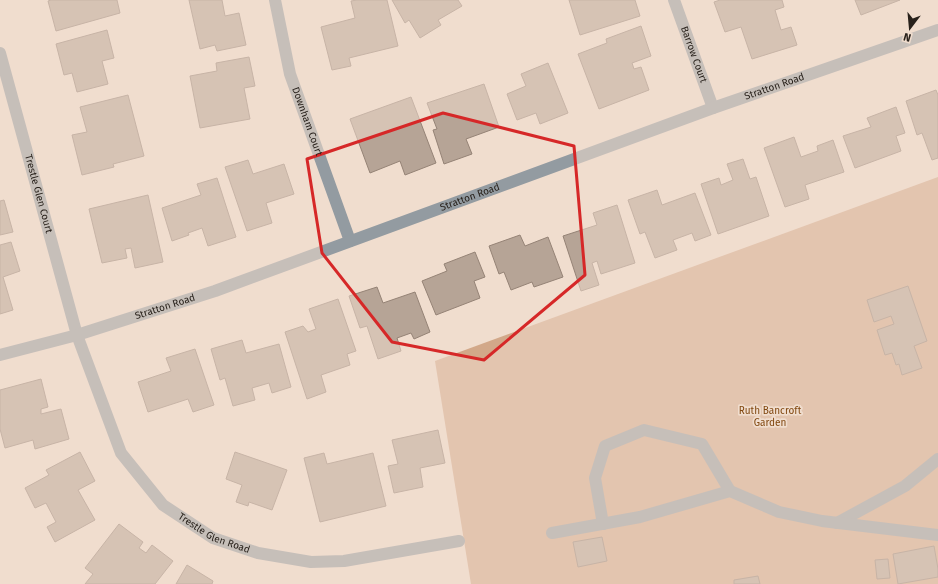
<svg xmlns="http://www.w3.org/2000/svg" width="938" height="584" viewBox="0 0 938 584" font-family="'Fira Sans',sans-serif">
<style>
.green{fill:#d2a889}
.building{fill:#b6a496;stroke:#958376}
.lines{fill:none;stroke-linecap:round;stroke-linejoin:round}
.minor{stroke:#939ba1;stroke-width:12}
.marked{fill:none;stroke:#d62828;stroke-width:3;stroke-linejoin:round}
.labels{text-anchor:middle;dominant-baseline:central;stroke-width:3.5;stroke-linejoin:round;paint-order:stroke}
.street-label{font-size:10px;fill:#28211b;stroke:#f0ddce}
.park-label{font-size:10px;fill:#80470f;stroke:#f0ddce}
</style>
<rect width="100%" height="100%" fill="#f0ddce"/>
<polygon class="green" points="938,177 938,584 471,584 435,361"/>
<g class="building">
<polygon points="51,0 117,0 120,13 56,31 48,1"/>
<polygon points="189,0 222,0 225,16 239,13 246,45 217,51 215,45 200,49"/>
<polygon points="357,0 387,0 398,46 349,58 351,66 332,70 321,27 355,18 351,1"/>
<polygon points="392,0 458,0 462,6 438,20 441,25 420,38 409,20 405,23"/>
<polygon points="569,0 635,0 640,16 580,35"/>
<polygon points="720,0 782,0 784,7 775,10 781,30 791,27 797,45 752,59 741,27 725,32 714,2"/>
<polygon points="855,0 900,0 861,15"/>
<polygon points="641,26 651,56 632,63 634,69 641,67 649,90 599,109 578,54 607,43 606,39"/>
<polygon points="107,30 114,58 102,61 108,84 77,92 72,73 64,75 56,44"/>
<polygon points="249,57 255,86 244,88 250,119 200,128 190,76 217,71 216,63"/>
<polygon points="548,63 568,113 540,124 536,113 517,120 507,94 526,86 521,74"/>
<polygon points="484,84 499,127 466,139 472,154 444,164 433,130 437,129 427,103"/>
<polygon points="936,90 938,95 938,158 932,160 922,133 917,135 906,101"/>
<polygon points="128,95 144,156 113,164 114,167 82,175 72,135 87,132 80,107"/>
<polygon points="411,97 436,163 405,175 400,161 370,173 350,119"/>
<polygon points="896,107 905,133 896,136 901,151 855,168 843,136 871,127 867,118"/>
<polygon points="794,137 801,157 818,151 817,146 833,140 844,172 805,185 809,199 785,207 764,148"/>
<polygon points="743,159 750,179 756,177 769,216 718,234 701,184 719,178 721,185 733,180 727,164"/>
<polygon points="248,160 253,174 284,164 294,194 266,203 272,223 247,231 225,167"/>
<polygon points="217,178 236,237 208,246 202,228 188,233 189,235 172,241 162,208 201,195 197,184"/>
<polygon points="657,190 662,205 695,193 711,235 695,241 692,233 673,240 677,250 655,258 645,232 640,234 628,200"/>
<polygon points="148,195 163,262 135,268 131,248 125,249 127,258 102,263 89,209"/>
<polygon points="4,200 13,232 0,235 0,201"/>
<polygon points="617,205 635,263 601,274 597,261 592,263 599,285 581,291 563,236 597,225 593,213"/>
<polygon points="520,235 525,246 548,237 563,277 534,287 532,282 511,290 504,272 499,274 489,246"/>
<polygon points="11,242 20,271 3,277 13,310 0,314 0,245"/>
<polygon points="475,252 485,277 474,281 480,298 436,315 422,281 447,271 444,264"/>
<polygon points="908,286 927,341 914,346 922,368 902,375 899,364 896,365 892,353 885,355 877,330 894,324 891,316 874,322 867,300"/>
<polygon points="377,287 383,303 415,292 430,332 414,339 411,333 397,338 401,351 378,359 367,326 360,328 349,296"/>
<polygon points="338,299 356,351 347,354 350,365 321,375 326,392 307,399 285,332 303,326 308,332 316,329 309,309"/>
<polygon points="242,340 246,353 279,344 291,387 272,393 269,383 252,388 255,400 233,406 225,378 220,380 211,349"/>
<polygon points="195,349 214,405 193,412 188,399 148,412 138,382 171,371 166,358"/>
<polygon points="41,379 48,407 41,409 41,414 61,409 69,439 35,449 33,440 5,448 0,429 0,390"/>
<polygon points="438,430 445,463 420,468 423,487 394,493 388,466 398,464 392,440"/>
<polygon points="80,452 95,481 78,490 95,520 55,542 47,527 56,522 46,503 35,508 25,488 49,475 46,470"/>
<polygon points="235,452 287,470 272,510 249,502 248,506 236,502 242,485 226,479"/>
<polygon points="324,453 327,464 373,453 386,506 320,522 304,458"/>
<polygon points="119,524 143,542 139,548 146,553 152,545 173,561 155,584 85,584 93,574 85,568"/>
<polygon points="602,537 607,561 578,567 573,542"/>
<polygon points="934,546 938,569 938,577 898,584 893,554"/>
<polygon points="888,559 890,578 877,579 875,560"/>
<polygon points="187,565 213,581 212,584 176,584"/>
<polygon points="758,576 760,584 734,584 734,580"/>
</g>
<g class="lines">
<g class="minor">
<path id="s1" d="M275 0 290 74 350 241"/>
<path id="s2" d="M674 0 713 108"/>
<path id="s3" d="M0 53 77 335 121 453 163 505 213 538 258 553 311 562 344 561 459 541"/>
<path id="s4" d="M0 355 77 335 215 291 713 108 938 30"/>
<polyline points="837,523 905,486 938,459"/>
<polyline points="603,524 595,478 605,446 644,430 702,444 730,491"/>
<polyline points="552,533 640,517 730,491 779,512 822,521 938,535"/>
</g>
</g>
<path d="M0 0H938V584H0ZM443 113 574 146 585 275 484 360 392 342 322 253 307 159Z" fill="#f0ddce" fill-opacity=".55" fill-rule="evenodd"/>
<path class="marked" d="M443 113 574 146 585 275 484 360 392 342 322 253 307 159Z"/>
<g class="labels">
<g class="street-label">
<text stroke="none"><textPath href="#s2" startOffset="58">Barrow Court</textPath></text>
<text stroke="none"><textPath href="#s4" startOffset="820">Stratton Road</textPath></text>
<text stroke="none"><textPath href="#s1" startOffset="126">Downham Court</textPath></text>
<text stroke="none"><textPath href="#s3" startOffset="146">Trestle Glen Court</textPath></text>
<text stroke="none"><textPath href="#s4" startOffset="496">Stratton Road</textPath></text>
<text stroke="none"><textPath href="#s4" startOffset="172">Stratton Road</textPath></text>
<text stroke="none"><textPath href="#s3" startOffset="544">Trestle Glen Road</textPath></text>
</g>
<g class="park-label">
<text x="770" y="411">Ruth Bancroft<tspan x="770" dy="12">Garden</tspan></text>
</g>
</g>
<g transform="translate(910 28) rotate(196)" stroke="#f0ddce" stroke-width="3" paint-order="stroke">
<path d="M0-3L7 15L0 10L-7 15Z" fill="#28211b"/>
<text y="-6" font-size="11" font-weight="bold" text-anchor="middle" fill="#28211b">N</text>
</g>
</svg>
